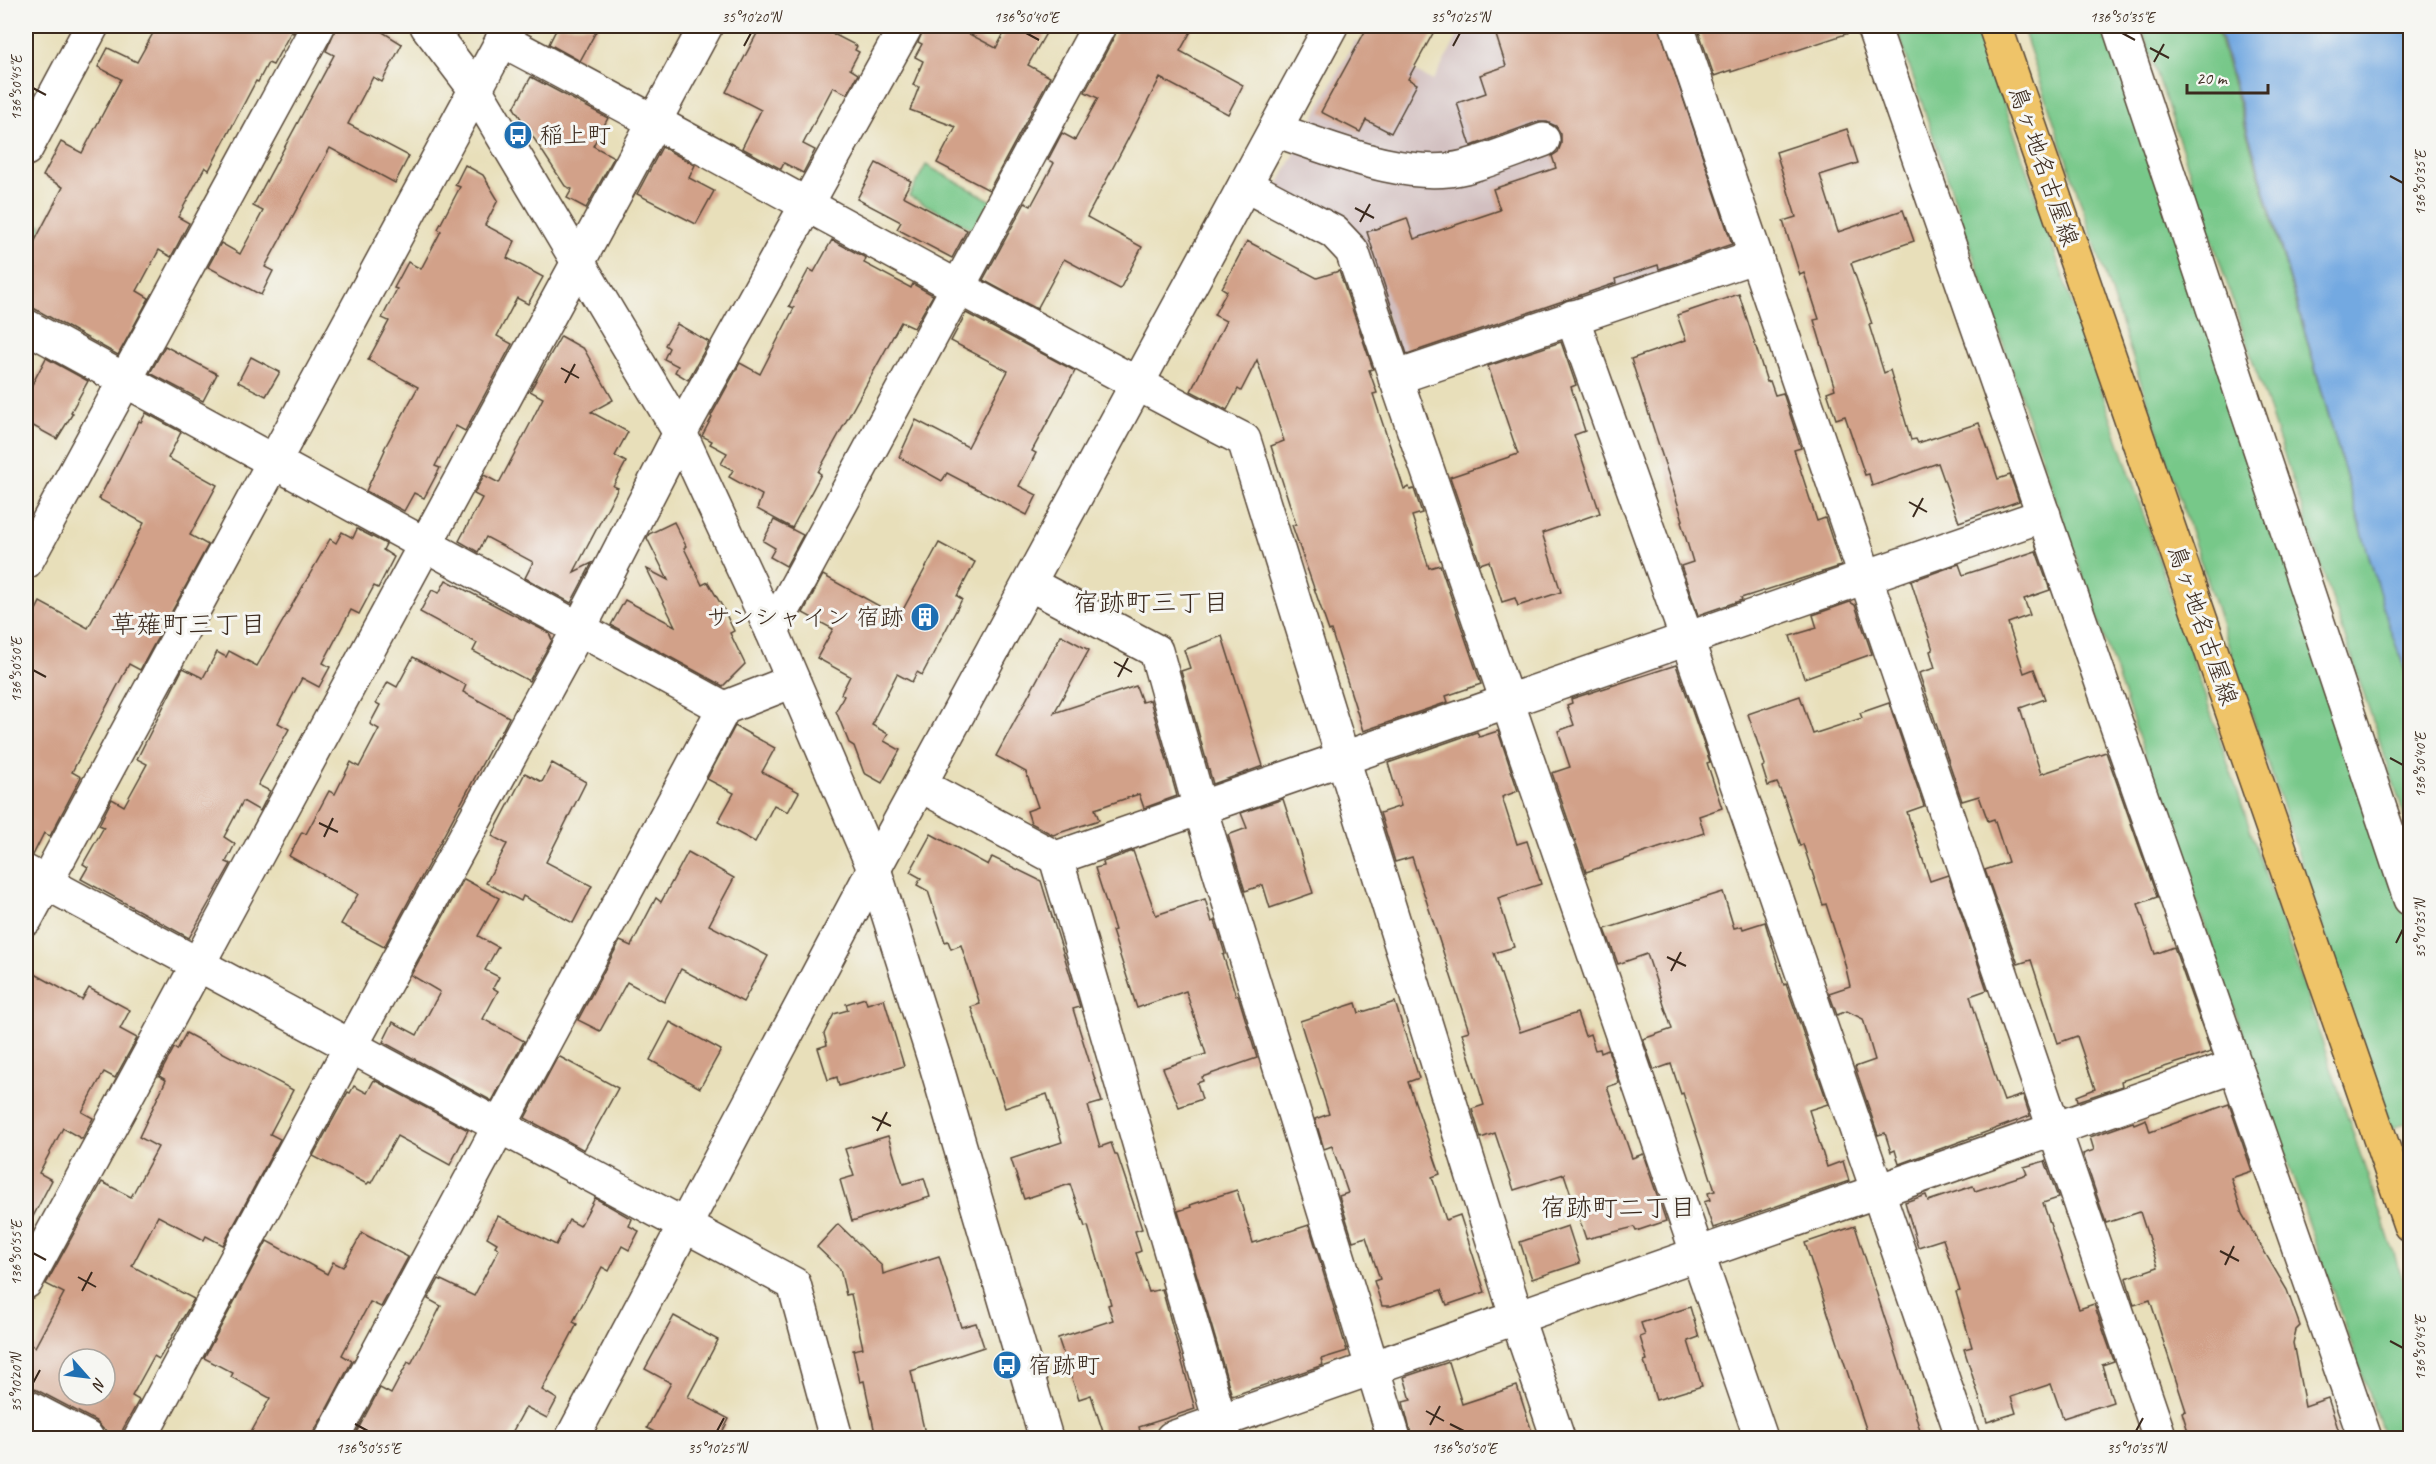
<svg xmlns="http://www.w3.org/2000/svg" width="2436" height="1464" viewBox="0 0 2436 1464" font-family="Caveat,'Klee One',sans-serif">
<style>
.industrial{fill:#d2bfc0}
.green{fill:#77c889;stroke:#597954;stroke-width:1.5}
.water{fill:#73a9e1;stroke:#576a80;stroke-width:1.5}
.building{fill:#d2a189;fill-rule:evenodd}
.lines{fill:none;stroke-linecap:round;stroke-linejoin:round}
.minor-casing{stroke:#554535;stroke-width:36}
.major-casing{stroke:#554535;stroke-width:36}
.minor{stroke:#fff;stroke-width:33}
.major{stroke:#efc469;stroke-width:33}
.ticks{fill:none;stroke:#3b2a1e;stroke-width:2}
.labels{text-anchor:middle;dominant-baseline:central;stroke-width:6;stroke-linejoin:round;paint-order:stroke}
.poi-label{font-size:24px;fill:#3b2a1e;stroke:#f6f6f2;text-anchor:start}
.street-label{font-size:24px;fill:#3b2a1e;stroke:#f6f6f2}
.neighbourhood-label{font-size:26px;fill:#3b2a1e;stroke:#f6f6f2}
.neatline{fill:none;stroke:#3b2a1e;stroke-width:2}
.ticks-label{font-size:15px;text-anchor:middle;fill:#3b2a1e}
</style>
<rect width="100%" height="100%" fill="#f6f6f2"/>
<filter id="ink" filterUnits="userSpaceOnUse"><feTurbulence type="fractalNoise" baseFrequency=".0167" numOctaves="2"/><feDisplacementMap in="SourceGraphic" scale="12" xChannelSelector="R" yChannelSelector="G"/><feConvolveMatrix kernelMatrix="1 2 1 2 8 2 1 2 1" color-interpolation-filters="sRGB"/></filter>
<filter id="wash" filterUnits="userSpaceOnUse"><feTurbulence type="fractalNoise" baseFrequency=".008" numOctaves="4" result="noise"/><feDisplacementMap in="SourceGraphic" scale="24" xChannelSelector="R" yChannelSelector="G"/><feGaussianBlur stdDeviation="1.35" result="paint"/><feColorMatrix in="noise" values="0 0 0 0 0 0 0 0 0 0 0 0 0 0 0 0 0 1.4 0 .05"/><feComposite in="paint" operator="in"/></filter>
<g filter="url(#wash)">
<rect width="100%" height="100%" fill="#e8dfba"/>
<polygon class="industrial" points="1464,26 1664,26 1738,237 1730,251 1402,363 1363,246 1277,187 1355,40 1433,81"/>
<g class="green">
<polygon points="1896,26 1978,26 2410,1301 2410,1438 2384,1438 2059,509"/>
<polygon points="2022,26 2113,26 2410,918 2410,1121 2390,1129"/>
<polygon points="2141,26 2216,26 2389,626 2410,685 2410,832"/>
<polygon points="926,165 992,201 976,231 909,196"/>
<polygon points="26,217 94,254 81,278 26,248"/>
</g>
<polygon class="water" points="2218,26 2410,26 2410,683 2389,626"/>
<g id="blocks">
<g class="building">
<polygon points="157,26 297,26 293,33 291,32 273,65 268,63 258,82 256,81 209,170 205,167 178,217 189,223 171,257 159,250 137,291 149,298 118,355 26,304 26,258 63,187 43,176 61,142 82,153 121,79 98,67 108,48 137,62"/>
<polygon points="337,26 373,26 402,44 382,82 373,77 348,124 409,156 395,183 330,148 265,267 273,271 261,295 208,267 221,243 240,254 263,211 253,206 334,55 326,51"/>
<polygon points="558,26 599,26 580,61 549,44"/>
<polygon points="761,26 818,26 857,46 855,50 859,52 850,69 858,74 847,94 833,87 803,144 815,150 803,173 784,163 781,169 742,148 761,110 726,92"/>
<polygon points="925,26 954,26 996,48 1008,26 1050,26 1028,65 1050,77 989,190 937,163 956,127 910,110 919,87 913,85 923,61 915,57 922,44 918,42"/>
<polygon points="1118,26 1194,26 1180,51 1243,85 1228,114 1160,78 1087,217 1142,247 1120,289 1064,259 1037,309 983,280 1025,203 1031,206 1054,163 1048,160 1062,133 1075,140 1098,98 1085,92 1115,35"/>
<polygon points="1368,26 1437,26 1408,79 1417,84 1391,133 1366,120 1360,132 1321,112"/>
<polygon points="1493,26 1659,26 1732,244 1659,269 1658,265 1615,279 1616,283 1407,354 1367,232 1407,218 1414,239 1500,210 1493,189 1556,168 1552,156 1558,152 1561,144 1561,134 1556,126 1547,122 1537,122 1471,146 1457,103 1486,93 1480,75 1506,66"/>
<polygon points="1697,26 1855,26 1855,31 1731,72 1731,70 1714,76"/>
<polygon points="531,77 608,118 593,146 614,157 586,208 567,198 572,189 565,186 514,108"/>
<polygon points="1847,129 1858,163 1820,175 1838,232 1903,210 1914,241 1851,263 1872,324 1869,325 1884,373 1890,370 1911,440 1916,439 1918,443 1979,423 1998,479 2010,475 2019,501 1959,522 1938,463 1872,486 1869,474 1865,475 1845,416 1836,419 1827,392 1835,389 1814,320 1819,319 1804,273 1800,275 1783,221 1796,217 1776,152"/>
<polygon points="662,147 695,165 689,178 714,191 696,224 637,194"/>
<polygon points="876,163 911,181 903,196 967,230 952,258 897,229 901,222 857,199"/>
<polygon points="465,165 483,175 498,200 485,225 515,241 507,258 543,277 528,304 517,298 497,336 512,344 465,431 456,426 435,466 440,468 424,498 414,493 404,511 366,491 385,450 384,449 418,387 368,360 389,321 382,318 397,289 394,288 408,262 421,269 441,231 438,229 460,187 455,185"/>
<polygon points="832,240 866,258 864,263 911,288 913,284 933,295 914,328 901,322 818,472 821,474 792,528 757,509 762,495 729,477 733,470 721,464 727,453 710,444 712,441 702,436 712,417 711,416 740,363 760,374 794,308 789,306 809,269 814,272"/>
<polygon points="1247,241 1317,278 1339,271 1373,369 1369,370 1377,393 1373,394 1404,489 1409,487 1410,490 1414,489 1422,513 1412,516 1429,568 1440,565 1481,684 1446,696 1448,702 1363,731 1331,630 1329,631 1292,525 1296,524 1271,446 1284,441 1257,360 1241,391 1238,389 1227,410 1191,391 1226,321 1214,315 1227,291 1222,288"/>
<polygon points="1739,294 1767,382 1770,381 1775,395 1783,393 1801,448 1794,450 1817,521 1825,518 1841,566 1741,598 1742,600 1698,615 1681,566 1693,562 1681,522 1683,520 1631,359 1686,340 1677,315"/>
<polygon points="966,313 1075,371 1032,451 1036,453 1019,486 1037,495 1027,515 947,473 942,481 899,457 916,420 968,447 1008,371 951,341"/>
<polygon points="677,324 709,342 688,380 675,372 678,366 664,359 669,348 665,345"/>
<polygon points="561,336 584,349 613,400 591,412 628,432 615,456 626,462 613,486 618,488 574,572 592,563 571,603 525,578 533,562 486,537 478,552 459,541 482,498 474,494 484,475 499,483 530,424 543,398 530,391"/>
<polygon points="1561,342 1576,385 1571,387 1585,431 1574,435 1600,513 1542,533 1561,592 1518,606 1515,598 1502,602 1489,561 1480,564 1450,477 1518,454 1488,366"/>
<polygon points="165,346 217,374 203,401 150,373"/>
<polygon points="251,357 280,372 266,396 238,382"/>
<polygon points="46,358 88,381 71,412 73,413 57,439 26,422 26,396"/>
<polygon points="146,413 181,432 168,458 217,485 190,535 208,545 140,670 129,664 72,772 81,777 50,836 44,833 33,855 26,853 26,630 40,602 88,628 144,523 99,499 139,421 141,422"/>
<polygon points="774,520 803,535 786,566 770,557 775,548 763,541"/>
<polygon points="674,522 686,546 684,548 702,585 708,582 722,606 734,631 730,633 745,664 723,686 611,625 625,600 675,626 647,569 668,580 647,538 649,534"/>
<polygon points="357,529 386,544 383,550 394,557 378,588 374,586 359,614 351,610 323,663 330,667 319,687 302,678 278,723 289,729 258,785 270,791 260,811 243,801 224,837 235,844 226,862 231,864 189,938 81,879 88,867 83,864 104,827 99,825 112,799 124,806 147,764 137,759 183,668 203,678 217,652 226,657 229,651 257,666 330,539 336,543 342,532 353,538"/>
<polygon points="939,543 975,562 957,596 962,599 922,675 917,672 912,682 897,674 874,719 875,720 872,725 888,734 884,741 900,750 882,783 864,773 854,746 849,743 836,711 844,696 841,694 850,676 817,658 833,629 803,613 823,575 899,617"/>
<polygon points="2036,551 2050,590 2024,599 2030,615 2008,623 2024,673 2034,669 2045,699 2020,708 2041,774 2106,752 2157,897 2138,904 2155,954 2174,947 2211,1052 2121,1081 2122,1086 2078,1101 2077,1096 2095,1089 2077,1036 2058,1043 2031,960 2018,964 1985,870 2008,862 1994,819 1988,821 1979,796 1962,801 1919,673 1935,668 1930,651 1933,650 1911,581 1959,564 1963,575"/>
<polygon points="446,580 549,633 552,640 529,681 473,651 477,643 420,612 432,590 439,593"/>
<polygon points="1850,602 1855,605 1872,654 1804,678 1790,636 1817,628 1813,615"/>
<polygon points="1061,635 1089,650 1054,713 1136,686 1142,702 1150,700 1177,796 1144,808 1139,794 1095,809 1099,820 1053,835 1031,823 1027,811 1038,807 1026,772 996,756"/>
<polygon points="1222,636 1263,766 1213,784 1181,671 1190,668 1184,650"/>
<polygon points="413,657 466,685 463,692 509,717 499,737 497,736 384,947 341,924 358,894 289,856 302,832 306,834 329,791 335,794 351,762 359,767 379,729 370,724 380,705 376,703 388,682 397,687"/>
<polygon points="1676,665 1710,762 1707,763 1722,808 1699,816 1704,833 1586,872 1552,773 1570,767 1558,731 1574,725 1567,705 1572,703 1571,699"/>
<polygon points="1800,696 1813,734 1862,718 1860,713 1889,703 1924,806 1907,812 1930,881 1948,875 1987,990 1970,996 1995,1076 2004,1101 2023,1095 2030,1116 1899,1164 1895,1150 1891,1152 1885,1133 1878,1135 1855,1067 1875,1060 1863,1019 1847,1011 1837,1015 1829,993 1850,986 1844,960 1826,904 1823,905 1803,844 1800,846 1784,798 1777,783 1768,786 1762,767 1765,765 1748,714"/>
<polygon points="735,726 775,748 762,772 799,792 788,812 774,805 755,842 718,822 734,793 707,779"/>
<polygon points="1498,731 1518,791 1502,797 1517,844 1527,841 1541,884 1498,898 1514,947 1494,953 1520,1032 1577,1013 1585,1036 1590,1034 1595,1050 1600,1049 1601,1053 1608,1050 1619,1083 1607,1087 1622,1129 1632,1158 1643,1154 1666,1221 1636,1231 1634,1227 1586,1239 1564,1174 1514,1190 1495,1133 1481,1138 1472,1109 1484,1105 1462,1033 1469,1031 1412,857 1395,862 1380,813 1401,806 1388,763 1477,732 1479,737"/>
<polygon points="552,763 586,782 546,862 592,886 573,923 523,896 521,901 486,883 507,844 492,836 525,773 542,782"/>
<polygon points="1283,799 1313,893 1270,908 1263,885 1245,891 1228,835 1247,828 1241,813"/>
<polygon points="931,834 988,865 992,857 1041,881 1080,1007 1073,1009 1102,1102 1088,1106 1100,1147 1111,1143 1115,1154 1117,1154 1142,1229 1135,1231 1141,1251 1136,1253 1149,1292 1162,1289 1195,1409 1139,1427 1140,1431 1115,1438 1105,1438 1091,1395 1079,1399 1058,1338 1113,1320 1108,1305 1111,1304 1088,1226 1085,1227 1070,1184 1024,1199 1011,1159 1062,1142 1047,1094 1005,1108 971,1007 980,1004 961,945 951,949 948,941 945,942 928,891 917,885 921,878 910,872"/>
<polygon points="1133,851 1156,915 1205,899 1212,922 1215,921 1225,954 1223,955 1236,996 1238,995 1257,1058 1202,1077 1203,1081 1197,1083 1202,1099 1179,1107 1163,1068 1206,1054 1186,991 1137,1008 1112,931 1115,930 1095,868 1104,866 1103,862"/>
<polygon points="688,852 734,878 709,925 768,956 743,1002 681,969 664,1002 627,982 600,1031 578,1020 620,941 631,946 656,898 661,902"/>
<polygon points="464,879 499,898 478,936 498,947 485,970 499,977 493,988 498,991 483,1019 524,1041 492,1101 383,1042 393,1022 417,1035 440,992 411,975"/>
<polygon points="1723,892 1734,928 1742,926 1743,929 1765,922 1784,985 1786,984 1828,1104 1809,1110 1827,1167 1843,1161 1849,1181 1713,1228 1704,1202 1710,1200 1708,1193 1715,1191 1683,1093 1681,1094 1671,1064 1654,1070 1643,1039 1672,1029 1647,954 1618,964 1605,929"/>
<polygon points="26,969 82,1000 89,988 130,1010 120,1029 137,1038 115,1078 104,1072 82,1112 93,1118 82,1139 63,1128 39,1173 52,1180 26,1230"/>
<polygon points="865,998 867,1004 884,999 904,1066 839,1086 837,1077 828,1080 818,1048 827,1045 824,1034 834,1014 848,1010 846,1004"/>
<polygon points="1395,1002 1419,1078 1408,1082 1440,1174 1432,1177 1446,1220 1460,1215 1485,1292 1447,1305 1441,1290 1391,1306 1382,1306 1374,1281 1380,1279 1366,1237 1353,1241 1339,1196 1348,1193 1332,1146 1324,1149 1315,1119 1329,1114 1300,1021 1356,1003 1359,1013"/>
<polygon points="670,1022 721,1050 700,1088 650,1060"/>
<path d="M186 1033 293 1090 270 1134 280 1139 223 1245 206 1236 204 1240 158 1216 132 1266 194 1299 159 1359 154 1356 132 1396 139 1400 123 1429 121 1438 103 1429 96 1421 35 1389 26 1387V1342L35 1347 64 1293 46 1284 102 1182 131 1197 158 1147 139 1137 166 1080 159 1076 174 1048 177 1050ZM69 1359H105V1395H69Z"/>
<polygon points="560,1057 618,1088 584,1150 525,1118 557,1058"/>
<polygon points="374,1080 468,1130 450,1165 397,1136 371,1183 369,1182 367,1184 313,1156 348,1092 350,1093 354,1086 367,1093"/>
<polygon points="2229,1104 2252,1171 2231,1178 2242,1214 2287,1290 2300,1326 2296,1330 2293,1343 2305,1406 2328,1398 2341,1438 2190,1438 2182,1412 2186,1411 2150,1300 2134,1305 2126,1278 2158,1267 2140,1212 2106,1223 2083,1154 2094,1150 2090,1137 2133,1122 2134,1124 2146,1119 2150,1132"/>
<polygon points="888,1136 903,1184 924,1178 930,1197 852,1221 840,1180 854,1176 845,1149"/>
<polygon points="2045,1161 2058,1198 2043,1203 2079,1309 2094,1304 2114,1361 2102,1365 2113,1402 2063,1418 2051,1384 2011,1397 2016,1413 1987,1422 1964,1349 1972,1347 1956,1292 1960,1291 1943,1239 1918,1247 1905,1202 1926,1195 1928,1201 1973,1186 1975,1191 2027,1174 2024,1167"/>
<polygon points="1237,1190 1253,1243 1309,1225 1347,1351 1321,1359 1323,1365 1232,1396 1178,1211 1191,1207 1190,1205"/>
<polygon points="595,1198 632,1219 629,1226 639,1231 629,1250 622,1246 609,1271 602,1267 573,1322 577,1324 542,1390 557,1399 547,1418 526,1407 509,1438 361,1438 355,1435 380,1388 391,1394 408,1362 411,1364 441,1306 428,1299 439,1279 474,1296 499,1249 495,1246 497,1243 487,1237 498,1216 556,1245 569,1220 580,1226"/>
<polygon points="838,1224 882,1266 883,1274 939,1256 961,1327 976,1323 984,1347 911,1371 926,1438 876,1438 864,1381 860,1382 853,1350 863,1348 851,1294 846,1295 840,1269 817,1247"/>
<polygon points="1568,1226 1580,1263 1532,1279 1520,1242"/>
<polygon points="1855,1226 1913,1406 1922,1438 1869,1438 1805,1243"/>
<polygon points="362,1233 408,1257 381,1307 370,1302 342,1355 352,1361 322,1418 310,1438 248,1438 270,1398 231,1377 233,1373 204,1358 267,1241 327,1274 333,1262 343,1267"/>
<polygon points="1690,1307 1699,1337 1688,1341 1702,1386 1656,1400 1644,1361 1647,1360 1640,1337 1645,1335 1641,1323"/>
<polygon points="674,1316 718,1340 688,1397 729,1419 719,1438 666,1438 647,1428 671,1383 645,1369"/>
<polygon points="1449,1362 1462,1404 1517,1386 1534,1438 1412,1438 1403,1402 1411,1400 1404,1377"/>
</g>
</g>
</g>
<g filter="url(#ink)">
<use href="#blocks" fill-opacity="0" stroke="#554535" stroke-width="1.5"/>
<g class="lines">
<g class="minor-casing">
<g id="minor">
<polyline points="427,26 475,89 680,433 772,631 874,869 936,1065 1046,1438"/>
<polyline points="1677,26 2160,1438"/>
<polyline points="1873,26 2365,1438"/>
<polyline points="2119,26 2410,899"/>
<path d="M502 40C750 171 994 310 1244 440L1517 1318 1558 1438"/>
<path d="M1275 130C1331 148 1406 182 1465 167 1491 160 1517 149 1543 140"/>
<polyline points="26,149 92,26"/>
<polyline points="1245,185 1334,232 1352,251 1761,1438"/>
<polyline points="1572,317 1687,639 1963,1438"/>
<polyline points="26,326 724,708"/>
<polyline points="1395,378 1756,256"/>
<polyline points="26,562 318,26"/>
<polyline points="1030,584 1156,651 1200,808 1394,1438"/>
<polyline points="772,631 1099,26"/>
<polyline points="920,785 1056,858 2044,515"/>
<polyline points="1056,858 1225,1438"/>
<polyline points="26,872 794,1284 836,1438"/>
<polyline points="26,919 510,26"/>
<polyline points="26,1282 706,26"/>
<polyline points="26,1406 87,1438"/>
<polyline points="140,1438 351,1046 579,629 680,433 906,26"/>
<polyline points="332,1438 724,708 793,681"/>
<polyline points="572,1438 874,869 1331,26"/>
<polyline points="1172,1438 2235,1066"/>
</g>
</g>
<g class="major-casing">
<polyline id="major" points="1995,26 2410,1225"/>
</g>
<use href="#minor" class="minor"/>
<use href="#major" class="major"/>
</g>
</g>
<path class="ticks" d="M1026 33 1039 40M2122 33 2135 40M744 46 751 33M1453 46 1460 33M2150 48 2169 58M2154 62 2164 44M33 88 46 95M2390 176 2403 183M1355 208 1374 218M1360 222 1370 204M561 368 579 378M565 383 575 364M1909 502 1927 512M1913 517 1923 498M1114 662 1132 672M33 670 46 677M1118 677 1128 658M2390 758 2403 765M319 823 338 832M324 837 333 818M2396 943 2403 929M1667 957 1686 966M1671 971 1681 952M872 1117 891 1126M877 1131 887 1112M2220 1251 2239 1261M33 1253 46 1260M2225 1265 2234 1246M78 1277 96 1287M82 1291 92 1272M2390 1341 2403 1348M33 1383 40 1370M1426 1411 1444 1421M355 1424 368 1431M1450 1424 1464 1431M1430 1425 1440 1406M717 1431 724 1418M2136 1431 2143 1418"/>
<defs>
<g id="bus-disc" transform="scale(1.5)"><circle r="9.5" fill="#1f6fb2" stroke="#f6f6f2"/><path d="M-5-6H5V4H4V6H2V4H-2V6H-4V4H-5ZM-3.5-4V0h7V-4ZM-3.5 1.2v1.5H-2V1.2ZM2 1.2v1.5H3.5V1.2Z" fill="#fff"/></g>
<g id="building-disc" transform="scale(1.5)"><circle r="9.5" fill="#1f6fb2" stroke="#f6f6f2"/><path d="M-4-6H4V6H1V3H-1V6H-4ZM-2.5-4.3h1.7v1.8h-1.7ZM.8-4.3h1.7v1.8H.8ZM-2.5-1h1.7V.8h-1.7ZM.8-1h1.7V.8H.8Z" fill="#fff"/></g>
</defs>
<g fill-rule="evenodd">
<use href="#bus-disc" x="518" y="135"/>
<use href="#building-disc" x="925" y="617"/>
<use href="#bus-disc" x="1007" y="1365"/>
</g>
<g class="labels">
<g class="poi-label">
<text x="539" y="135">稲上町</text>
<text x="904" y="617" text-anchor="end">サンシャイン 宿跡</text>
<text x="1028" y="1365">宿跡町</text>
</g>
<g class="street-label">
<text transform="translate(2044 166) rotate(71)">鳥ヶ地名古屋線</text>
<text transform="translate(2203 625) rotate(71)">鳥ヶ地名古屋線</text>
</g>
<g class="neighbourhood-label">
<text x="1151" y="602">宿跡町三丁目</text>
<text x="188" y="624">草薙町三丁目</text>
<text x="1618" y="1207">宿跡町二丁目</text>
</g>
</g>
<rect width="2436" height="1464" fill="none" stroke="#f6f6f2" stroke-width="66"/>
<g transform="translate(87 1377) rotate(118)"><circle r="28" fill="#f6f6f2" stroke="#aba49d" stroke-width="1.5"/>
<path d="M0-4.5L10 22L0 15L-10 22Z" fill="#1f6fb2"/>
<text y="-9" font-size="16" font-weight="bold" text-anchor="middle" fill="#3b2a1e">N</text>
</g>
<path d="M2187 84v9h81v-9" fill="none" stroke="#3b2a1e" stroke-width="3"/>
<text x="2196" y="84" font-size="18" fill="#3b2a1e" stroke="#f6f6f2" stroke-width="4.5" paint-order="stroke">20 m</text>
<rect x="33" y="33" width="2370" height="1398" class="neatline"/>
<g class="ticks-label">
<text x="751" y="22">35°10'20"N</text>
<text x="1026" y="22">136°50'40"E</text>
<text x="1460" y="22">35°10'25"N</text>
<text x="2122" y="22">136°50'35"E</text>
<text transform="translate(16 88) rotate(-90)" y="5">136°50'45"E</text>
<text transform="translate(2420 183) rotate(-90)" y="5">136°50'35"E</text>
<text transform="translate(16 670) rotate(-90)" y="5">136°50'50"E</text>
<text transform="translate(2420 765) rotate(-90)" y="5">136°50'40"E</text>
<text transform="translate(2420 929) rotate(-90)" y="5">35°10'35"N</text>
<text transform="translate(16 1253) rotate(-90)" y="5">136°50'55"E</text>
<text transform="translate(2420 1348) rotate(-90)" y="5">136°50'45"E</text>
<text transform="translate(16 1383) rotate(-90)" y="5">35°10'20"N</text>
<text x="368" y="1453">136°50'55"E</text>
<text x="717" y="1453">35°10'25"N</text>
<text x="1464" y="1453">136°50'50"E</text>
<text x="2136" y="1453">35°10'35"N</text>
</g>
</svg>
